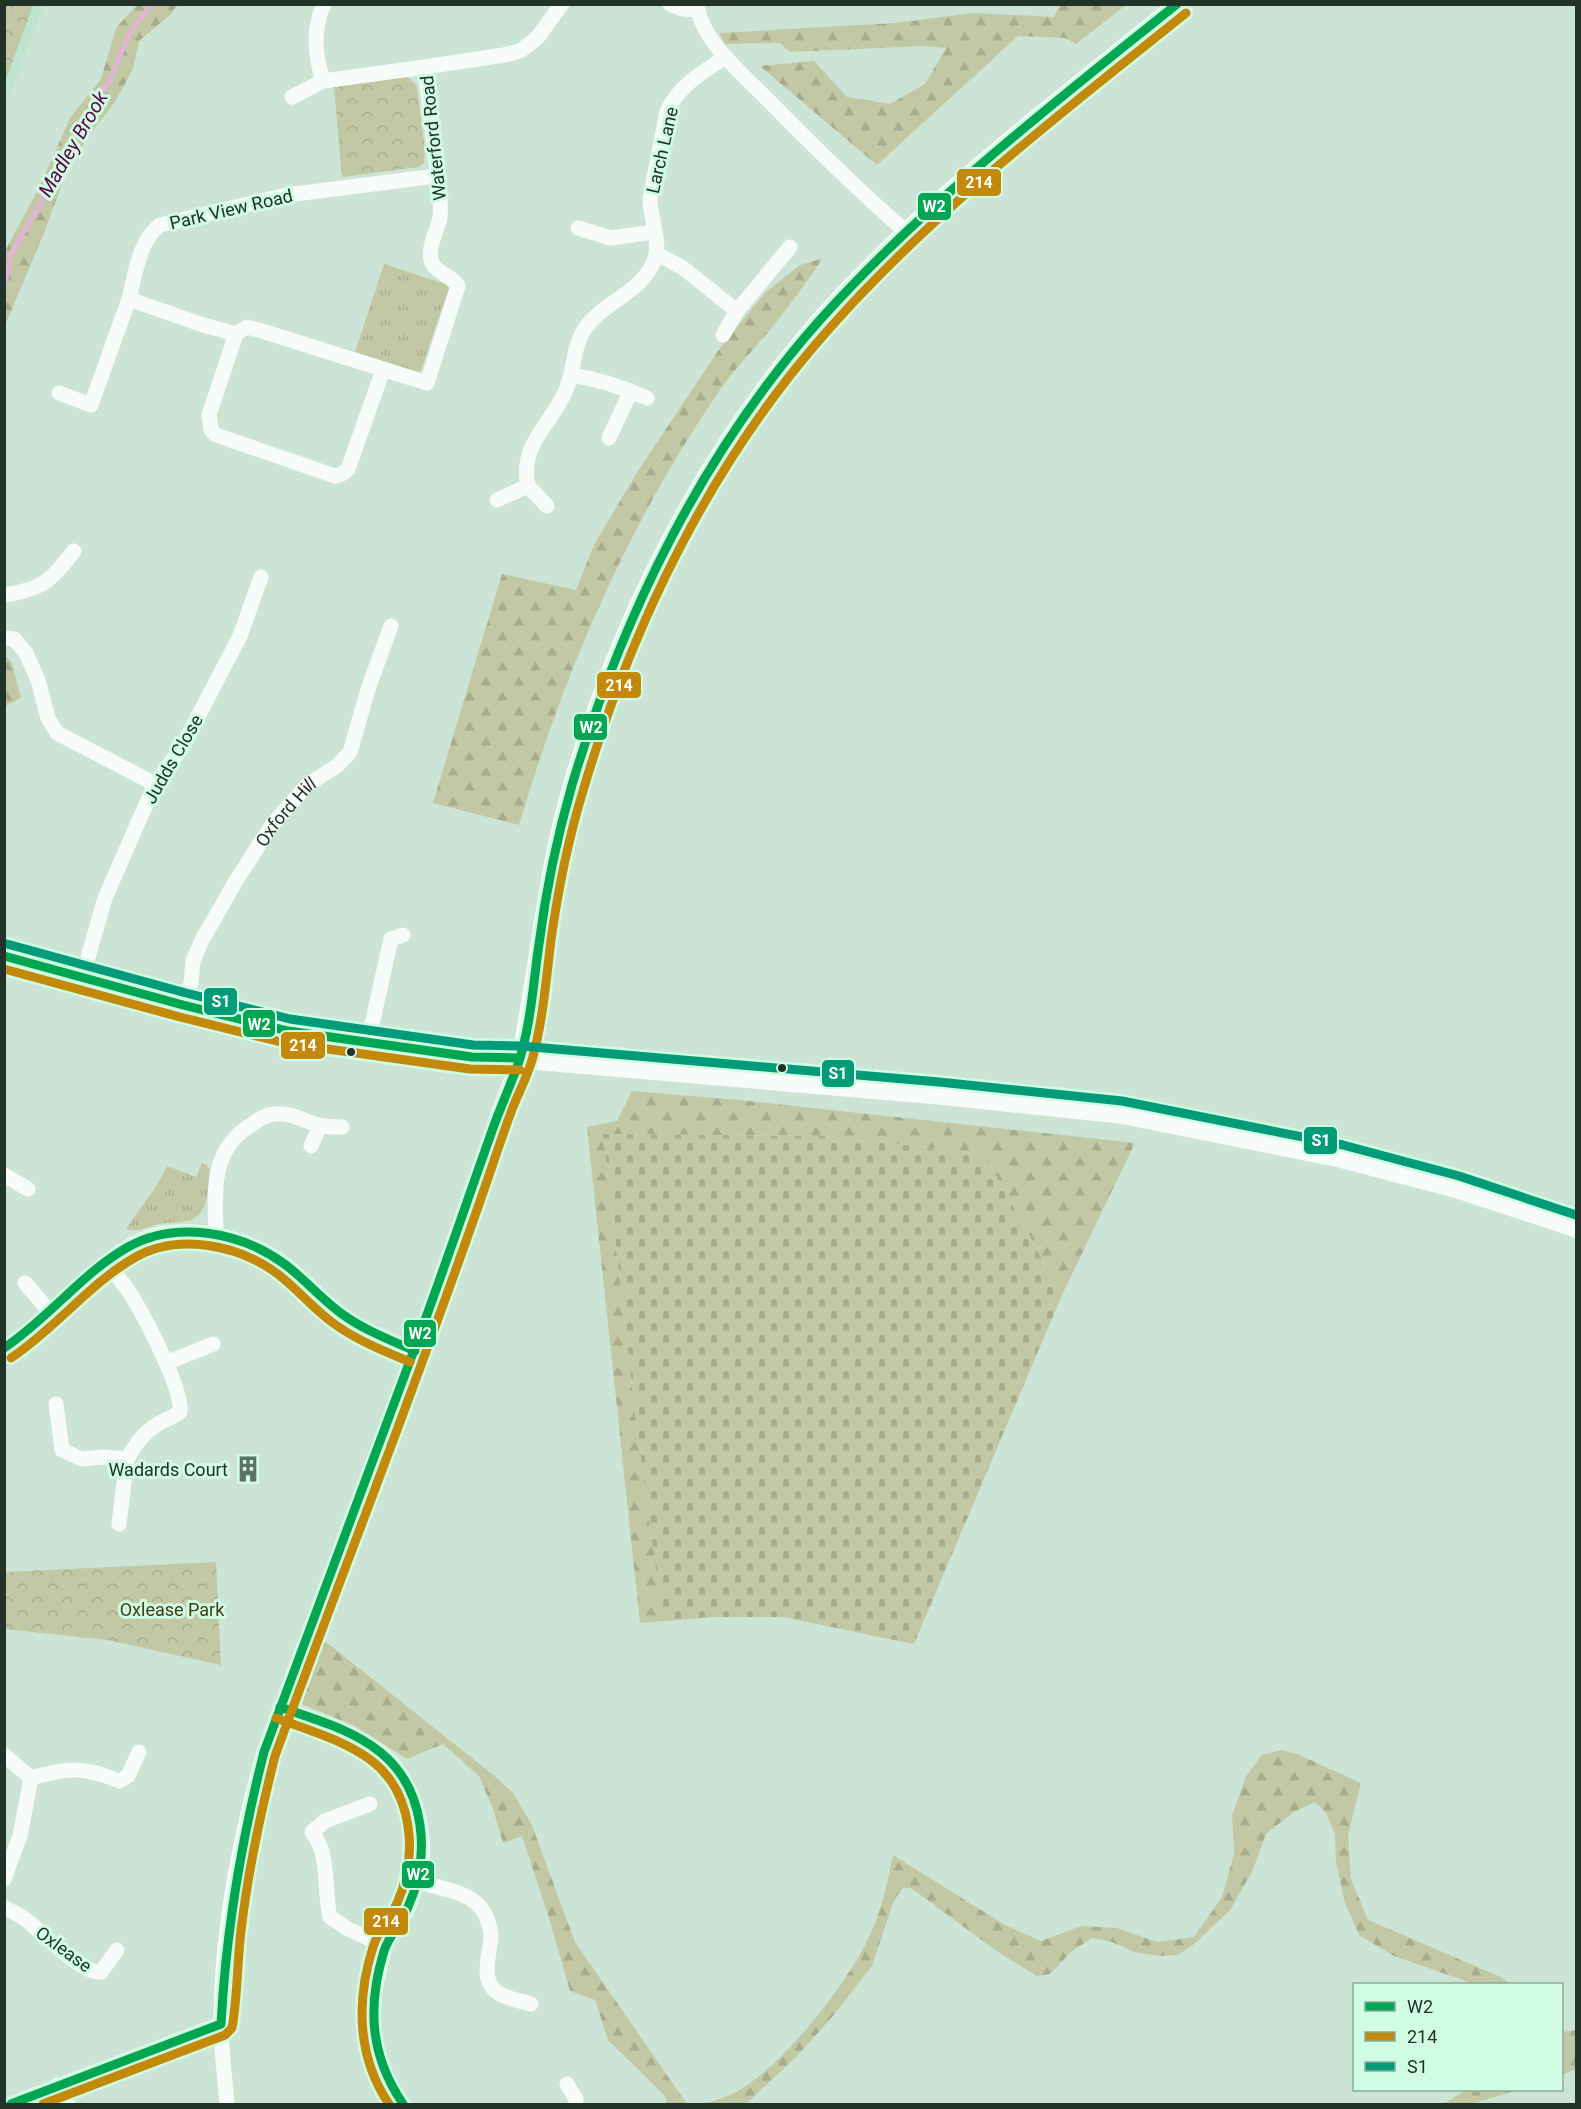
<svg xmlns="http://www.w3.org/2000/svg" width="1581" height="2109" viewBox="0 0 1581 2109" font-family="Roboto,sans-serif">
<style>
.built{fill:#bde4cd}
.grass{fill:url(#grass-tufts)}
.forest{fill:url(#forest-firs)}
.cemetery{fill:url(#cemetery-stones)}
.park{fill:url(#park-crowns)}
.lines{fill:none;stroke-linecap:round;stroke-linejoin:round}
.stream{stroke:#e0b6d2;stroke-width:5}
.minor{stroke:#f7fbf9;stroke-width:15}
.tertiary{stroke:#f7fbf9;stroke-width:18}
.secondary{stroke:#f7fbf9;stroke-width:21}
.bus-1-casing{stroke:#cffce2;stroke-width:14}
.bus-2-casing{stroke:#cffce2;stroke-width:14}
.bus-3-casing{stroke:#cffce2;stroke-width:14}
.bus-1{stroke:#00a651;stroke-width:9}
.bus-2{stroke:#c2890a;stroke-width:9}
.bus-3{stroke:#009b79;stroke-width:9}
.bus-dot{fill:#213329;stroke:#cffce2;stroke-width:2}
.labels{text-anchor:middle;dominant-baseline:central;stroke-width:6;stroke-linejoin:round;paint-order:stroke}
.street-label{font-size:18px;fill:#213329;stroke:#cffce2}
.poi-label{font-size:18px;fill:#213329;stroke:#cffce2;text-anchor:end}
.park-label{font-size:18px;fill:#423b19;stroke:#cffce2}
.water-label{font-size:20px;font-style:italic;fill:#590648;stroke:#cffce2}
.line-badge{stroke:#cffce2;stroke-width:2}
.badge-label{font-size:16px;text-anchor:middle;font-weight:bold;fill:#fff}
</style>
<defs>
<pattern id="grass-tufts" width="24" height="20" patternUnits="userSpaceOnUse" patternTransform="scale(1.5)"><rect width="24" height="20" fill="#c3c8a4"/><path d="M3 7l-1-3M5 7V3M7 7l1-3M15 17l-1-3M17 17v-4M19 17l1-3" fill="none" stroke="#a7ac8d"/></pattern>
<pattern id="forest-firs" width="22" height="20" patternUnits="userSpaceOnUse" patternTransform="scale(1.5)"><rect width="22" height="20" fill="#c3c8a4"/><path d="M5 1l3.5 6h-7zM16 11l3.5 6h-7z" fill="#a7ac8d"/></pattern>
<pattern id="cemetery-stones" width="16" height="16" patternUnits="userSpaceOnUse" patternTransform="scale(1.5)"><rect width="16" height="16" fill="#c3c8a4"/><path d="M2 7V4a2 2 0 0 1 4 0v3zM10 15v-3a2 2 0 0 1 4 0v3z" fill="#a7ac8d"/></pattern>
<pattern id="park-crowns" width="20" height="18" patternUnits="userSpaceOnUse" patternTransform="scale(1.5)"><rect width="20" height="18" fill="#c3c8a4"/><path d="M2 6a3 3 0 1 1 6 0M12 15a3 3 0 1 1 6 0" fill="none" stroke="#a7ac8d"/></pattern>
</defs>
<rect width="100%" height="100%" fill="#cce4d6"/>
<polygon class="built" points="5,5 44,5 5,107"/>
<g class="grass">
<polygon points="384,264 445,284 449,288 421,370 418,372 355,352"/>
<path d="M202 1163C210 1166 210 1170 209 1178 208 1195 207 1216 187 1221 178 1223 168 1222 159 1224 149 1226 136 1233 126 1229 140 1207 157 1189 167 1166L196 1177Z"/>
</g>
<g class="forest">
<polygon points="137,5 177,5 171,14 139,41 133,69 115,102 89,135 65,175 46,228 5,326 5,251 39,188 70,118 101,79 116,28"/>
<polygon points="1060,5 1126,5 1076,44 1065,38 1018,36 877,165 760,66 814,61 847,97 890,104 925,84 946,48 924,46 790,52 780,43 725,44 719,33 895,23 974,13 1054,17"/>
<path d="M823 258C806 283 788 308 769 331 754 349 738 365 725 383 631 517 565 669 519 825L433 803 502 574 576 590 594 545 636 474 722 345 765 293 800 265Z"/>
<polygon points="5,655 12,663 21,698 5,706"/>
<polygon points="632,1091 739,1100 1135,1143 1062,1295 984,1154 824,1136 603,1134 638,1437 661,1602 784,1601 914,1644 784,1617 713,1617 640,1623 587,1127 617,1121"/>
<polygon points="317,1637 326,1642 491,1773 513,1793 531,1823 575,1942 687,2104 667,2104 665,2096 608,2040 595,2000 570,1991 549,1918 522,1836 503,1843 493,1809 479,1776 443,1744 407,1759 353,1725 299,1703"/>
<path d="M1281 1750 1297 1754 1361 1783 1348 1835 1351 1879 1368 1920 1501 1977 1510 1984H1474L1394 1956 1359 1935 1345 1903 1336 1862 1335 1834 1326 1813 1315 1802 1294 1812 1266 1834 1252 1872 1230 1910 1193 1945 1178 1955 1159 1956 1134 1952 1112 1942 1092 1938 1072 1951 1050 1974 1037 1976 998 1952 911 1888H903L894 1900 872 1966 833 2016 797 2056 746 2104H704C715 2100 728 2097 738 2091 784 2064 842 1990 866 1943 881 1915 887 1884 893 1855L1005 1925 1041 1941 1081 1926 1117 1928 1157 1942 1194 1937 1222 1897 1234 1854 1232 1816 1246 1776 1262 1755Z"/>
<polygon points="1576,2030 1576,2069 1562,2075 1562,2032"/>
<polygon points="1466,2090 1517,2090 1472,2104 1444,2104"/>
</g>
<polygon class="cemetery" points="603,1134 824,1136 984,1154 1062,1295 914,1644 784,1617 713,1617 663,1621 638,1437"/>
<g class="park">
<polygon points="5,4 33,5 5,82 4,5"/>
<polygon points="405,77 409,78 417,86 425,150 424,162 419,167 342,177 334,87"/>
<polygon points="216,1562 221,1665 107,1640 5,1629 5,1572"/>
</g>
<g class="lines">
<polyline class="stream" points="4,289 11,254 49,188 82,122 110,80 129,34 152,4"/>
<g class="minor">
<path d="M670 4 683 9 698 10C705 44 744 75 767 99 812 145 858 190 906 232"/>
<path d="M323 81C315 54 312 31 324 4"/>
<polyline points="292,97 323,81 425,67"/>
<path d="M436 176 287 195 160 225C139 240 135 276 129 299L200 324 236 334 247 327 262 331 427 383 458 286C452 277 443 275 436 268 422 255 438 231 440 217 441 211 440 204 440 197L425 67 504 55 520 51 537 38 562 4"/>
<polyline points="578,228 611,238 654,232"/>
<polyline points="657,254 683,268 737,311"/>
<polyline points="236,334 209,415 211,430 216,435 335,476 342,474 348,469 383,370"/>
<polyline points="723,335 737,311 790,247"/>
<path d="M571 375C598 379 622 387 647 398"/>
<polyline points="59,393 91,405 129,299"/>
<polyline points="609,438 631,391"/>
<polyline points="528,486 547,506"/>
<path d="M497 500 528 486C519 444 551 425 565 392 575 371 572 346 586 327 605 301 641 293 654 261 662 243 650 219 650 199L667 111C680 85 702 72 726 57"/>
<path d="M4 595C44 589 50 581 74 551"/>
<polyline points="4,638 14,639 26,653 38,680 48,718 57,733 155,784"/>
<polyline points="82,978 105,898 155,784 181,749 240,636 261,577"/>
<path id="s1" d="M183 1005 191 983 193 961 202 940 237 879 272 825 307 785 337 766 350 752 369 686 391 626"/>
<polyline points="368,1042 391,939 403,935"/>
<polyline points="311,1146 320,1126"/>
<polyline points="4,1175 28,1189"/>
<path d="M216 1235C215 1195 210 1155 245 1129 254 1123 263 1115 274 1114 291 1112 303 1121 319 1125 326 1127 334 1127 342 1127"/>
<polyline points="25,1283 50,1312"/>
<path d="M4 1348C50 1321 83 1274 128 1247 171 1220 234 1232 276 1258 300 1273 318 1297 341 1314 363 1330 390 1340 415 1351"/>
<polyline points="166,1363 213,1344"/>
<path d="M56 1404 62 1450 82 1459 103 1457 127 1459C135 1446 141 1435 155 1426 163 1420 172 1418 180 1412 183 1389 145 1318 132 1296 125 1285 115 1274 107 1263"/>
<polyline points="119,1524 127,1459"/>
<path d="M280 1707C311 1719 354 1732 380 1752 416 1780 431 1841 417 1884 413 1894 410 1905 405 1914 399 1924 391 1934 386 1945 383 1952 382 1960 380 1967 367 2015 372 2064 403 2104"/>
<polyline points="4,1755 31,1778 20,1836 4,1879"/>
<path d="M31 1778C66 1768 85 1766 119 1781L128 1776 139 1752"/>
<path d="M370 1804 325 1821 312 1832C331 1857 323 1888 330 1917L348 1929 385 1946"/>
<path d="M418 1881C438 1889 467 1890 481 1908 486 1914 490 1926 491 1934 491 1955 476 1984 504 1996 512 2000 522 2001 531 2004"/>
<path d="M4 1907C12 1912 22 1916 29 1922 43 1934 84 1975 101 1972L117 1950"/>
<polyline points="567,2084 576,2099 576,2104"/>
<polyline points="58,2085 68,2104"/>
<polyline points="11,2104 221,2024"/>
<path d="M227 2104C225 2077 221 2050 221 2022 221 1931 239 1840 264 1752L415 1351 500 1109 520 1058"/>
</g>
<path class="tertiary" d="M520 1058C539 966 545 876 572 785 627 594 727 409 868 269 964 172 1072 90 1178 4"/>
<polyline class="secondary" points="4,956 183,1005 288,1031 472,1057 520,1058 938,1094 1120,1113 1340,1157 1455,1187 1576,1227"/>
<g class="bus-1-casing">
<g id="bus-1">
<polyline points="4,956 183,1005 288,1031 472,1057 520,1058"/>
<path d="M4 1348C49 1318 82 1273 128 1247 176 1220 240 1232 283 1263 304 1278 321 1299 342 1314 364 1330 390 1340 415 1351"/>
<path d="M280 1707C313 1719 352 1729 380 1752 426 1789 431 1856 408 1907 402 1923 389 1935 384 1951 367 2007 370 2055 403 2104"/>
<path d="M11 2104 221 2024C226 1931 241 1842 264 1752 314 1615 367 1479 417 1342 443 1272 467 1201 492 1131 500 1108 510 1087 518 1064 531 1026 533 984 539 944 546 890 557 837 572 785 622 617 702 453 819 321 926 202 1053 104 1177 4"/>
</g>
</g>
<g class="bus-2-casing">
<g id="bus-2">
<polyline points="4,969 180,1017 285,1043 470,1069 520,1070"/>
<path d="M11 1358C55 1329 89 1284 134 1258 178 1232 240 1245 279 1275 298 1290 314 1309 333 1323 356 1340 384 1351 410 1362"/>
<path d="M276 1718C308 1730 344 1740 372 1761 414 1794 418 1857 397 1903 390 1918 378 1930 373 1947 356 2000 357 2057 389 2104"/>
<path d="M43 2104 225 2035 232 2028C238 1995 237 1957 242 1923 249 1866 261 1811 275 1756 345 1565 420 1376 486 1184 495 1158 503 1133 513 1107 519 1092 527 1077 532 1060 543 1021 546 980 551 940 558 890 568 840 583 791 632 624 712 460 829 329 934 210 1062 113 1186 13"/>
</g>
</g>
<g class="bus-3-casing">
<polyline id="bus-3" points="7,944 186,993 290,1019 473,1045 521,1046 939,1082 1122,1101 1343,1145 1459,1176 1576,1215"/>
</g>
<use href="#bus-1" class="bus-1"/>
<use href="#bus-2" class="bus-2"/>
<use href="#bus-3" class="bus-3"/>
</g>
<defs>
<g id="building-bare" transform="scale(2.07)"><path d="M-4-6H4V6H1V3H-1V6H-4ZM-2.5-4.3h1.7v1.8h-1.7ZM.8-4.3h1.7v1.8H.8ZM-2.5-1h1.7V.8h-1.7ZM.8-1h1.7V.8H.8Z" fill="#5d7166" stroke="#cffce2" stroke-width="2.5" paint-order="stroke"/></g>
</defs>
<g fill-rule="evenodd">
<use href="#building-bare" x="248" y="1469"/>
</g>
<g class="bus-dot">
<circle cx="351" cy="1052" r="5"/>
<circle cx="782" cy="1068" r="5"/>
</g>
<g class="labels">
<g class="street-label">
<text transform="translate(433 138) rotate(-96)">Waterford Road</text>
<text transform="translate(662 150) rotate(-77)">Larch Lane</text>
<text transform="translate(231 209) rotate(-13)">Park View Road</text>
<text transform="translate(173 759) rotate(-60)">Judds Close</text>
<text stroke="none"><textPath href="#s1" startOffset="222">Oxford Hill</textPath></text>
<text transform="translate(64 1949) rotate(36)">Oxlease</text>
</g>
<g class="poi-label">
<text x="228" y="1469">Wadards Court</text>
</g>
<g class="park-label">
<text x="172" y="1609">Oxlease Park</text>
</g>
<g class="water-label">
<text transform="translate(73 144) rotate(-60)">Madley Brook</text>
</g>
</g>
<g class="line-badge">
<rect x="956" y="168" width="46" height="29" rx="6" fill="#c2890a"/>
<rect x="917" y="192" width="35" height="29" rx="6" fill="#00a651"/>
<rect x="596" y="671" width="46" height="28" rx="6" fill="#c2890a"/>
<rect x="573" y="713" width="35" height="28" rx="6" fill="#00a651"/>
<rect x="203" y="987" width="35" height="29" rx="6" fill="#009b79"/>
<rect x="242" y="1009" width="34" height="29" rx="6" fill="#00a651"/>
<rect x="280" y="1031" width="46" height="29" rx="6" fill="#c2890a"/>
<rect x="821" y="1059" width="34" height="29" rx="6" fill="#009b79"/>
<rect x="1303" y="1126" width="35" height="29" rx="6" fill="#009b79"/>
<rect x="403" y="1319" width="34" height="29" rx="6" fill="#00a651"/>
<rect x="401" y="1860" width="34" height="29" rx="6" fill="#00a651"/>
<rect x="363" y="1907" width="46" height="29" rx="6" fill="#c2890a"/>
</g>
<g class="badge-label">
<text x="979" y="188">214</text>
<text x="934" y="212">W2</text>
<text x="619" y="691">214</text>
<text x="591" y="733">W2</text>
<text x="221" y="1007">S1</text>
<text x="259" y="1030">W2</text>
<text x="303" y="1051">214</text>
<text x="838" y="1079">S1</text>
<text x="1321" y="1146">S1</text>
<text x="420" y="1339">W2</text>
<text x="418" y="1880">W2</text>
<text x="386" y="1927">214</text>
</g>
<rect width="1581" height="2109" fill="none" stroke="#213329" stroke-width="12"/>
<rect x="1353" y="1983" width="210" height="108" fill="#cffce2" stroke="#89ac98" stroke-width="1.5"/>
<rect x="1365" y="2002" width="30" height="9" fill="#00a651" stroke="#89ac98" stroke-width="1.5"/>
<text x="1407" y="2013" font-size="18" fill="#213329">W2</text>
<rect x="1365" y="2032" width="30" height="9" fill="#c2890a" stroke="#89ac98" stroke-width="1.5"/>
<text x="1407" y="2043" font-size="18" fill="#213329">214</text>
<rect x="1365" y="2062" width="30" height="9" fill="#009b79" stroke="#89ac98" stroke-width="1.5"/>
<text x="1407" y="2073" font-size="18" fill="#213329">S1</text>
</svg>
